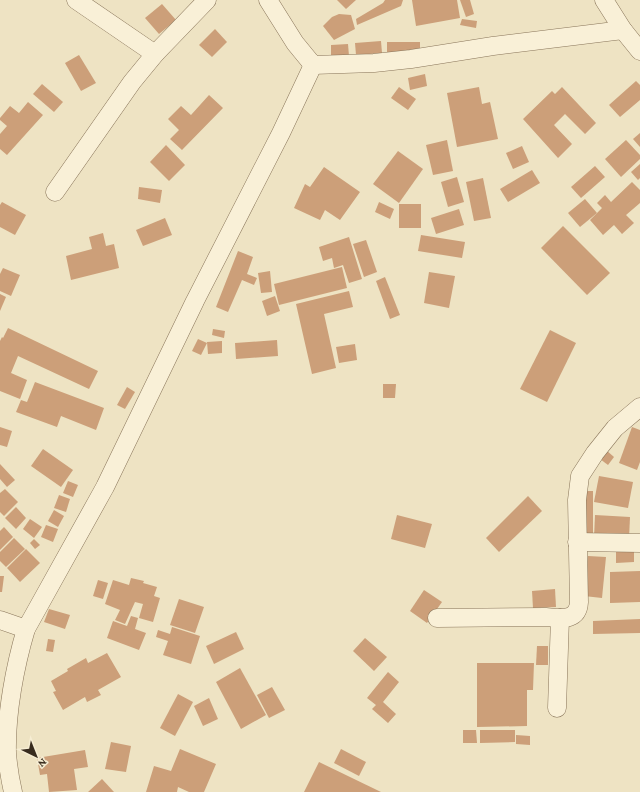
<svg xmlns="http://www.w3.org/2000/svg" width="640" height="792" viewBox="0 0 640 792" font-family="'Crimson Pro',serif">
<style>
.building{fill:#cc9f79}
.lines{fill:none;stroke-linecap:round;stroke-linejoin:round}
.minor-casing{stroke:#89755a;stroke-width:19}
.minor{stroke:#f9f0d7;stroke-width:18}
</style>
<rect width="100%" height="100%" fill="#eee3c3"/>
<g class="building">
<polygon points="337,0 356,0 346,9"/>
<polygon points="385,0 403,0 401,6 357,25 356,19 383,3"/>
<polygon points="412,0 457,0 460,18 416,26"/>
<polygon points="460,0 470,0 474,14 466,17"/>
<polygon points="162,4 176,20 159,34 145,18"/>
<polygon points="339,14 351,15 355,29 334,40 323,26 332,17"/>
<polygon points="462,19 477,21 476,28 460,25"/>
<polygon points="215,29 227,42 212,57 199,45"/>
<polygon points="381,41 382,53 356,55 355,43"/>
<rect x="387" y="42" width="33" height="10"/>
<polygon points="348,44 349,56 331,57 331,45"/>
<polygon points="79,55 96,83 81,91 65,63"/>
<polygon points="425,74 427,86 410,90 408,78"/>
<polygon points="636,81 640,85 640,100 620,117 609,105"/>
<polygon points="42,84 63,102 54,112 33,94"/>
<polygon points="399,87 416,99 408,110 391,98"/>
<polygon points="479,87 482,104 490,102 498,139 457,147 447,93"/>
<polygon points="562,87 596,123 585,134 565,114 554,125 572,144 558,158 523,119 552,91 555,94"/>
<polygon points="209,95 223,108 182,150 170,139 179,130 168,119 181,106 191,115"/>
<polygon points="28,102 43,115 7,155 0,149 0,134 7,126 0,120 0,118 10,106 19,113"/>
<polygon points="640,133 640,147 633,139"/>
<polygon points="447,140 453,171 433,175 426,145"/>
<polygon points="626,140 640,155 640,159 621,177 605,159"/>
<polygon points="166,145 185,165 169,181 150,162"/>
<polygon points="522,146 529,162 513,169 506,153"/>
<polygon points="398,151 423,169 399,203 373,184"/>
<polygon points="640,164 640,178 638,180 631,172"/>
<polygon points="595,166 605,177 581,198 571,187"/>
<polygon points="324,167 360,192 340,220 325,210 320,220 294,208 305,184 310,187"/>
<polygon points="532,170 540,183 508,202 500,189"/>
<polygon points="457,177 464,202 448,207 441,182"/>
<polygon points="483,178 491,218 474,221 466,182"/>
<polygon points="632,182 640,190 640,203 626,215 634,223 622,234 614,225 603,235 590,220 602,208 597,203 605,195 611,202"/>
<polygon points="139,187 162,190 160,203 138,199"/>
<polygon points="585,199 597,213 580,227 568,213"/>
<polygon points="2,202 26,215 15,235 0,227 0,205"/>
<polygon points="379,202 394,209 390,219 375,212"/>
<rect x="399" y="204" width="22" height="24"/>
<polygon points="459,209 464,225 436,234 431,218"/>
<polygon points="165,218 172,235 143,246 136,230"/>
<polygon points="563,226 610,273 587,295 541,248"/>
<polygon points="103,233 106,246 114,244 119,268 71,280 66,256 92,249 89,237"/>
<polygon points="421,235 465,242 462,258 418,251"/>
<polygon points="349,237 362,279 349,283 343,265 334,268 332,258 323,261 319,247"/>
<polygon points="366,240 377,272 364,277 353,244"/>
<polygon points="238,251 253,257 247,274 257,278 254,285 242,280 228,312 216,307"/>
<polygon points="342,267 347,288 279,305 274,284"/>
<polygon points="3,268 20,275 11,296 0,291 0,274"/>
<polygon points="270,271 272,292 261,293 258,273"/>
<polygon points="429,272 455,276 449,308 424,303"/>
<polygon points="385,277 400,315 390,319 376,281"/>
<polygon points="349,291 353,307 324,314 336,368 312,374 296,304"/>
<polygon points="0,294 6,297 0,311"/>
<polygon points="275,296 280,311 267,316 262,301"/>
<polygon points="8,328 98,371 89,389 18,356 11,373 27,380 20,399 0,391 0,341 2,337 3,338"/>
<polygon points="213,329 225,331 224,338 212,335"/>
<polygon points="550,330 576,343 547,402 520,389"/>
<polygon points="198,339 207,343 201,355 192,351"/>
<polygon points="277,340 278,356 236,359 235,343"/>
<polygon points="222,341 222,353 208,354 207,342"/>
<polygon points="355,344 357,360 339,363 336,347"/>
<polygon points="35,382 104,408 96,430 61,416 57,427 16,412 21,400 27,402"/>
<polygon points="383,384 396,384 395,398 383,398"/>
<polygon points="127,387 135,392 125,409 117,405"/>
<polygon points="0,427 12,431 7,447 0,445"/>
<polygon points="632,427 640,430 640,462 637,470 619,463"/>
<polygon points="43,449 73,470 61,487 31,466"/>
<polygon points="606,450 614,457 608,465 600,459"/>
<polygon points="0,464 15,480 7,487 0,479"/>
<polygon points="599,476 633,482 628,508 594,502"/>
<polygon points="68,481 78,485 73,497 63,493"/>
<polygon points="5,489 18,502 4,516 0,512 0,493"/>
<polygon points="582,491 593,491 593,535 581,535"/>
<polygon points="59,495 70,499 66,512 54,508"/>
<polygon points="528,496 542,511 499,552 486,538"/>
<polygon points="16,507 26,518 16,529 5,518"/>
<polygon points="54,510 64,516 58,527 48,521"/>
<polygon points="397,515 432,524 425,548 391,539"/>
<polygon points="595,515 630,517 629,539 594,538"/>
<polygon points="30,519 42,527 34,538 23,529"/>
<polygon points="46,525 58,529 53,542 41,537"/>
<polygon points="4,527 13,537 0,550 0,531"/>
<polygon points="14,538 25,549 6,567 0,561 0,552"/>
<polygon points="34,539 40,545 35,549 30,543"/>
<polygon points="26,549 40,563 20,582 7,568"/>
<polygon points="616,551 634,551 634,562 616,563"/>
<polygon points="588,556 606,557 602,598 584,596"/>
<polygon points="640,571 640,602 610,603 610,572"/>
<polygon points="0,576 4,576 2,592 0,592"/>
<polygon points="131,578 144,581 143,583 157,587 154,596 160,598 153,622 139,618 143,604 135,602 125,624 115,620 120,610 105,604 113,580 129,585"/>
<polygon points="98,580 108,583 103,599 93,596"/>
<polygon points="555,589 556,607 533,608 532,591"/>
<polygon points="424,590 442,602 427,623 410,611"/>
<polygon points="179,599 204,607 195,633 170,625"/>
<polygon points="49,609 70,615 65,629 44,622"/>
<polygon points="131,616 138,618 135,629 146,633 139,650 107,638 113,621 127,626"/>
<polygon points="640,619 640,633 593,634 593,621"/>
<polygon points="172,627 200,636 191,664 163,655 168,641 156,637 158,630 170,634"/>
<polygon points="236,632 244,649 214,664 206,646"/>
<polygon points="365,638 387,657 374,671 353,651"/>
<polygon points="48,639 55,640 53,652 46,651"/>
<polygon points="537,646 548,646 548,665 536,665"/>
<polygon points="107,653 121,677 98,690 101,695 87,702 85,697 63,710 53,692 56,691 51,681 68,671 67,669 86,658 88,663"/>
<polygon points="477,663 534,663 533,690 527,690 527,726 477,727"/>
<polygon points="240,668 266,715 241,729 216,682"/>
<polygon points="388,672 399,682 383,702 396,714 388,723 372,709 376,705 367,698"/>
<polygon points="272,687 285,710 269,718 257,695"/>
<polygon points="178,694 193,702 175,736 160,728"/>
<polygon points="209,698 218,719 203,726 194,706"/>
<polygon points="463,730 476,730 477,743 463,743"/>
<polygon points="480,730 515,730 515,742 480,743"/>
<polygon points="516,735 530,736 530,745 516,744"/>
<polygon points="111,742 131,746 126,772 105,769"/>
<polygon points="180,749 216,764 204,792 189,792 178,787 177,792 146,792 154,766 171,771"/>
<polygon points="341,749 366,762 359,776 334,763"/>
<polygon points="85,750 88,767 74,769 77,790 49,792 47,774 40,775 37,758"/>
<polygon points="319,762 381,792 304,792"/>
<polygon points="102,779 114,792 88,792"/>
</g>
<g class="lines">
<g class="minor-casing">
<g id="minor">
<polyline points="76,0 155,54"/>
<polyline points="268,0 295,43 313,65 374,63 411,59 493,46 623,30"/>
<polyline points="604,0 623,30 640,51"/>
<polyline points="55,192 132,82 155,54 207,0"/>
<polyline points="577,542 640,543"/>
<path d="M437 618 546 617C560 618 578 622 579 602L577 500 580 476 595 453 615 428 640 407"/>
<polyline points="0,620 26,629"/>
<polyline points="557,708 560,618"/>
<path d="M13 792C10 779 8 766 7 753 6 713 15 666 26 629L105 487 195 301 281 133 313 65"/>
</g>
</g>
<use href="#minor" class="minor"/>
</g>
<g transform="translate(36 756) rotate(137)" stroke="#f6edd3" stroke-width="3" paint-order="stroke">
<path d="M0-3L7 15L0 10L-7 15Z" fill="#382c1e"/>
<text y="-6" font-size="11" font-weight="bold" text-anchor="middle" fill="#382c1e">N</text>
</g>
</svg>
